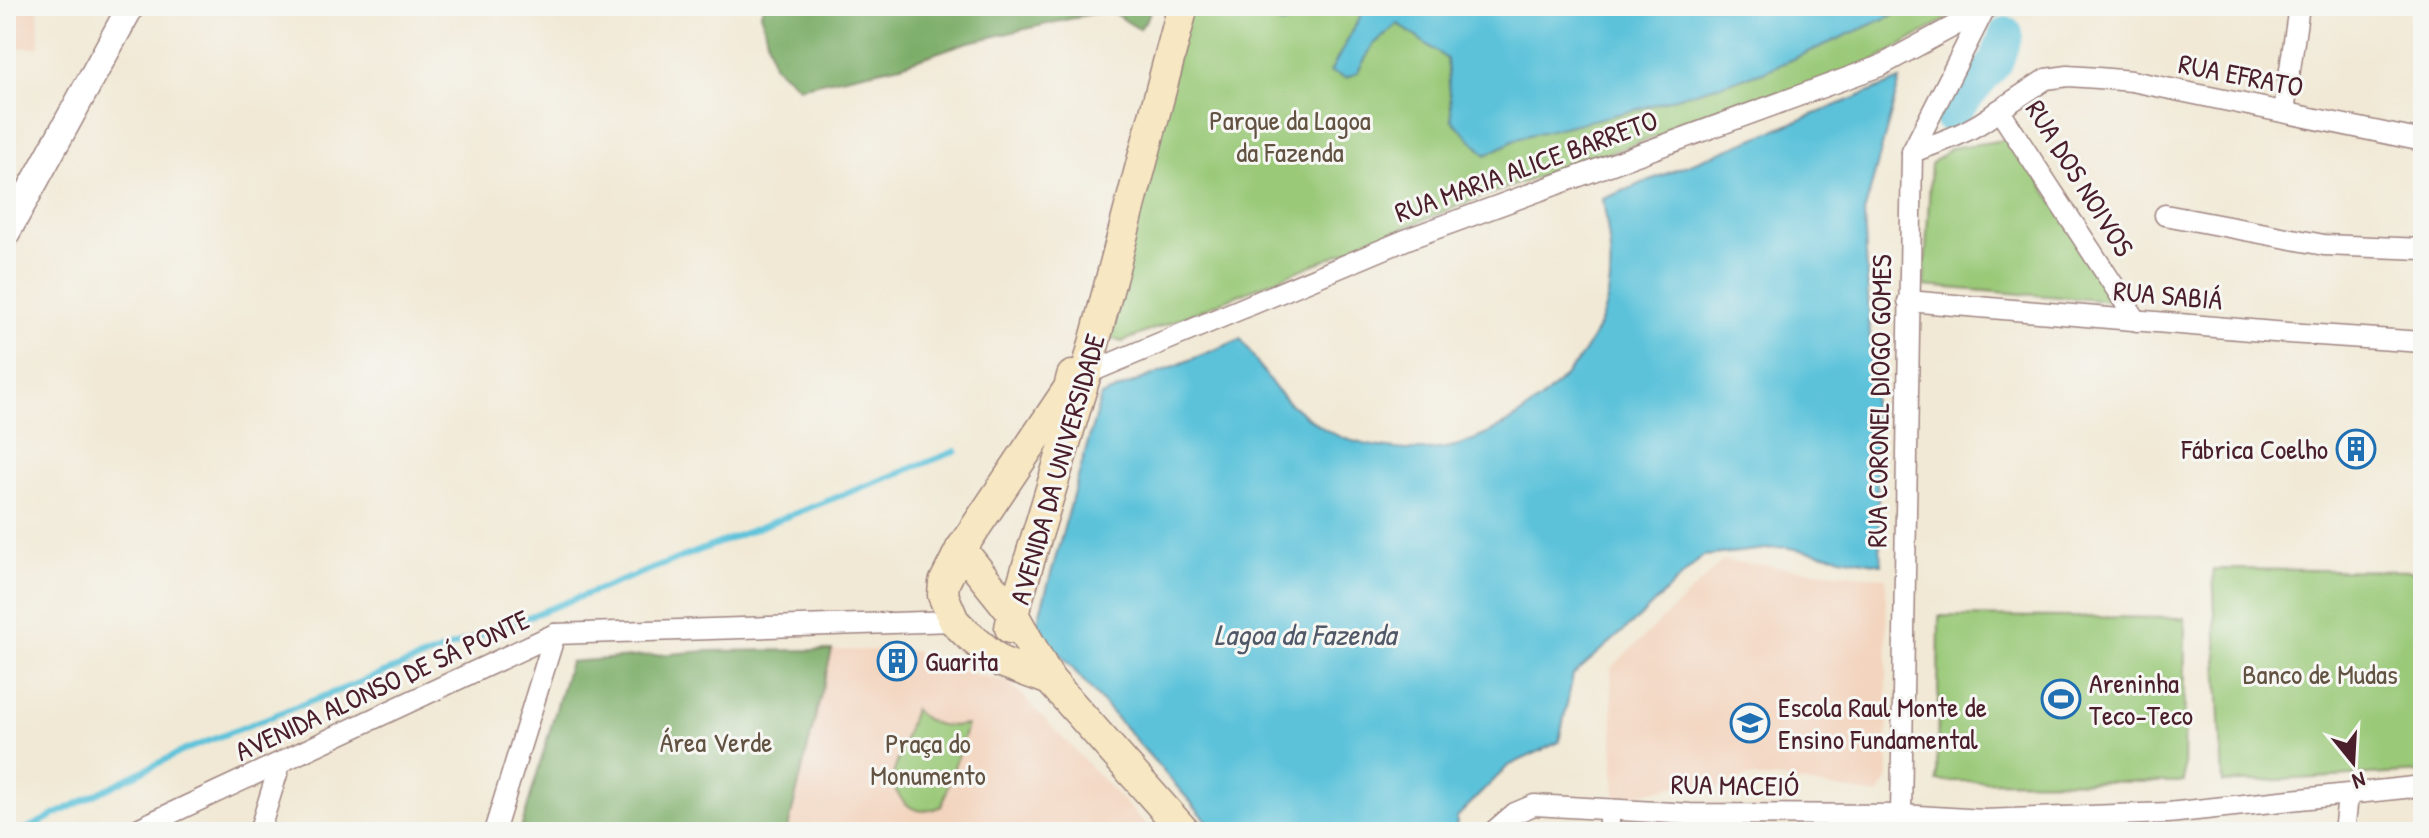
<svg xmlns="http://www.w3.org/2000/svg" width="2429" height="838" viewBox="0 0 2429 838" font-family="'Patrick Hand',sans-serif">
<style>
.built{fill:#f3d4be}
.green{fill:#9ac978;stroke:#727452;stroke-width:2}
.forest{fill:#7bad68;stroke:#62664a;stroke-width:2}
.water{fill:#5cc2da;stroke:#537082;stroke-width:2}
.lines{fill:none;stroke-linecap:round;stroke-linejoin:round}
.stream{stroke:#5cc2da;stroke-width:6}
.river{stroke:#5cc2da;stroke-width:34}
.minor-casing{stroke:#9e8480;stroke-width:23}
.tertiary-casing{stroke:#9e8480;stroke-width:29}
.secondary-casing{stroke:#9e8480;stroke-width:33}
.minor{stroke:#fff;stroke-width:20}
.tertiary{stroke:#fff;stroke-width:26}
.secondary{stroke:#f7e8c3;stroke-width:30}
.labels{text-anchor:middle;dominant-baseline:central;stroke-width:6;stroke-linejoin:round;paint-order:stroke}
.street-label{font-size:28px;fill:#4a1f2b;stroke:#f6f6f2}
.park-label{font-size:28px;fill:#625242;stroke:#f6f6f2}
.poi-label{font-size:28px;fill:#4a1f2b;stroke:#f6f6f2;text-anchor:start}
.water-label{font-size:30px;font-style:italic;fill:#505868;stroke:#f6f6f2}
</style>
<rect width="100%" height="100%" fill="#f6f6f2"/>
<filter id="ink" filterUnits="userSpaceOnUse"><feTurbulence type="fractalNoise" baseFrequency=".0125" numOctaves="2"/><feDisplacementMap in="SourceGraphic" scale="16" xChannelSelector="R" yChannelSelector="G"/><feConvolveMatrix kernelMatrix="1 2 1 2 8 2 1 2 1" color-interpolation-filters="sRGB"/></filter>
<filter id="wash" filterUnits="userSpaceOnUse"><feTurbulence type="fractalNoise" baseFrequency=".006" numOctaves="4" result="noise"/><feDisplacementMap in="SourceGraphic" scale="32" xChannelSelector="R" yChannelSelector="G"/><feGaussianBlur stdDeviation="1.8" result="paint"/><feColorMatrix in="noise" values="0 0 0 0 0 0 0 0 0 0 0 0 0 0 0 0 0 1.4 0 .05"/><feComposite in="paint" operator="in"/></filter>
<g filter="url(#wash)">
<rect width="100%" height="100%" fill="#f1e9d5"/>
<g class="built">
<polygon points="6,6 38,6 39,47 6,48"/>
<polygon points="1723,561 1886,578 1888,779 1878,795 1781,779 1746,777 1721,788 1674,786 1615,799 1611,668"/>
<polygon points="886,650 915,651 933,664 1010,683 1153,832 520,832 570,662 707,651"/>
</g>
<g class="green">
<polygon points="1189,6 1969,6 1869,64 1483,196 1122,342 1110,338"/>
<polygon points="2011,139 2114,293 2109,301 1924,286 1931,164 1951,148"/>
<polygon points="2213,569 2423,571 2423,772 2223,783"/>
<polygon points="1939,616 2185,618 2184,782 1937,781"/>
<path d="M914 709C930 727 944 727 967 725L942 806C916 818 902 806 891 781Z"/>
</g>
<g class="forest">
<polygon points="763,6 1152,6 1147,19 1139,29 1108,10 965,43 901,65 799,87 773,65 761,13"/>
<polygon points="832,650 787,832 520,832 570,662 707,651"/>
</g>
<g class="water">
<polygon points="1213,6 1310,6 1284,25 1247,9 1210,14"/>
<polygon points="1366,6 1913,6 1763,72 1635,110 1521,137 1486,155 1452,120 1447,59 1398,24 1373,45 1357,73 1346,78 1330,72"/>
<path d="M1900 80 1864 213 1881 564 1784 547 1703 556 1644 613 1573 675 1559 742 1508 766 1457 817 1456 832H1217L1036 627 1101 396 1241 339C1254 357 1266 377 1280 394 1291 406 1309 419 1323 428 1356 449 1428 457 1465 443 1527 421 1595 363 1608 296 1614 262 1608 232 1603 199Z"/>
</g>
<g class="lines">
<polyline class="stream" points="20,832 185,750 956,451"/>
<polyline class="river" points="1950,116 1996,62 2006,34"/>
</g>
</g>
<g filter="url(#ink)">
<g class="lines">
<g class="minor-casing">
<g id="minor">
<polyline points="2284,112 2299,6"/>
<path d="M1912 152C1944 141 1972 132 1999 110"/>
<polyline points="2165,215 2324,245 2423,249"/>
<polyline points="1908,301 2274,332 2423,342"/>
<polyline points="2137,321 1999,110 2046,79 2068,76 2098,78 2132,81 2423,141"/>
<polyline points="1086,374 1410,238 1880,66 1991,6"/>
<polyline points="1609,810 1609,832"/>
<polyline points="1901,815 1912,152 1984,10"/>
<polyline points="131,832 555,634 954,621"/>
<polyline points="259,832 280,764"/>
<polyline points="494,832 555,634"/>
<polyline points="1493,832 1515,813 1534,805 1690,814 1901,815 1984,820 2168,813 2423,786"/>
<polyline points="2344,832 2348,796"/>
</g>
</g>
<g class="tertiary-casing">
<polyline id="tertiary" points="6,234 131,6"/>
</g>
<g class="secondary-casing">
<g id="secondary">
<polyline points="1183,6 1086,374 1013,614 1050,680 1185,832"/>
<polyline points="961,549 1013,614 1010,628"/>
<polyline points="1050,680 1001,662 967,634 954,621 943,595 944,583 961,549 1069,388 1072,376"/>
</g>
</g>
<use href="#minor" class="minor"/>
<use href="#tertiary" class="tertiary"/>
<use href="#secondary" class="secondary"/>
</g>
</g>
<defs>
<g id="building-ring" transform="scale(2)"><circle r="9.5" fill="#f6f6f2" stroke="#1f6fb2" stroke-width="1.5"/><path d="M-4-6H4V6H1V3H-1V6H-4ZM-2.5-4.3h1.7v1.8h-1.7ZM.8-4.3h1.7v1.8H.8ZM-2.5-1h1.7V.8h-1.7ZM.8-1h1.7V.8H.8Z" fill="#1f6fb2"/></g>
<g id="stadium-ring" transform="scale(2)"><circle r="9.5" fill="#f6f6f2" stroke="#1f6fb2" stroke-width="1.5"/><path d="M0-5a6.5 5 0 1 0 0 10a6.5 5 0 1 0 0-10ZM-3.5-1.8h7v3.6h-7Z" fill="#1f6fb2"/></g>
<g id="school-ring" transform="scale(2)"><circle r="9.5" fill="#f6f6f2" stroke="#1f6fb2" stroke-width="1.5"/><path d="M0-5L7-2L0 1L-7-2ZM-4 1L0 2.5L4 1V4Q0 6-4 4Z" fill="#1f6fb2"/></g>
</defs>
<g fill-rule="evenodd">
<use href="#building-ring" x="2356" y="449"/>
<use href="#building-ring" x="897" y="661"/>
<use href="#stadium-ring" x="2061" y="699"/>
<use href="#school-ring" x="1750" y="723"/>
</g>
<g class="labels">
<g class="street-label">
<text transform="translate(2241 75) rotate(11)">RUA EFRATO</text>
<text transform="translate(1526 166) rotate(-20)">RUA MARIA ALICE BARRETO</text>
<text transform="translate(2080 178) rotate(58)">RUA DOS NOIVOS</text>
<text transform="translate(2168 295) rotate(5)">RUA SABIÁ</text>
<text transform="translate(1879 401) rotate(-89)">RUA CORONEL DIOGO GOMES</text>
<text transform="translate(1057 469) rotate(-74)">AVENIDA DA UNIVERSIDADE</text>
<text transform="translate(382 685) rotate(-25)">AVENIDA ALONSO DE SÁ PONTE</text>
<text transform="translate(1735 785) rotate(1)">RUA MACEIÓ</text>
</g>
<g class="park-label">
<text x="1290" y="120">Parque da Lagoa<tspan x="1290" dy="32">da Fazenda</tspan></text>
<text x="2320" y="674">Banco de Mudas</text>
<text x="716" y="742">Área Verde</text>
<text x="928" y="743">Praça do<tspan x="928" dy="32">Monumento</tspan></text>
</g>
<g class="poi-label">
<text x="2328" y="449" text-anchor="end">Fábrica Coelho</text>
<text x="925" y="661">Guarita</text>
<text x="2089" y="683">Areninha<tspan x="2089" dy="32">Teco-Teco</tspan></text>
<text x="1778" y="707">Escola Raul Monte de<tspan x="1778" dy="32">Ensino Fundamental</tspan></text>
</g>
<g class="water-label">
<text x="1305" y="634">Lagoa da Fazenda</text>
</g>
</g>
<rect width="2429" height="838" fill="none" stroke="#f6f6f2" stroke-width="32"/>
<g transform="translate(2353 762) rotate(162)" stroke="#f6f6f2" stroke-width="6" paint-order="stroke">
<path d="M0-6L14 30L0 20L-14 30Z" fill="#4a1f2b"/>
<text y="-12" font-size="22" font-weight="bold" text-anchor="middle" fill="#4a1f2b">N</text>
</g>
</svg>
